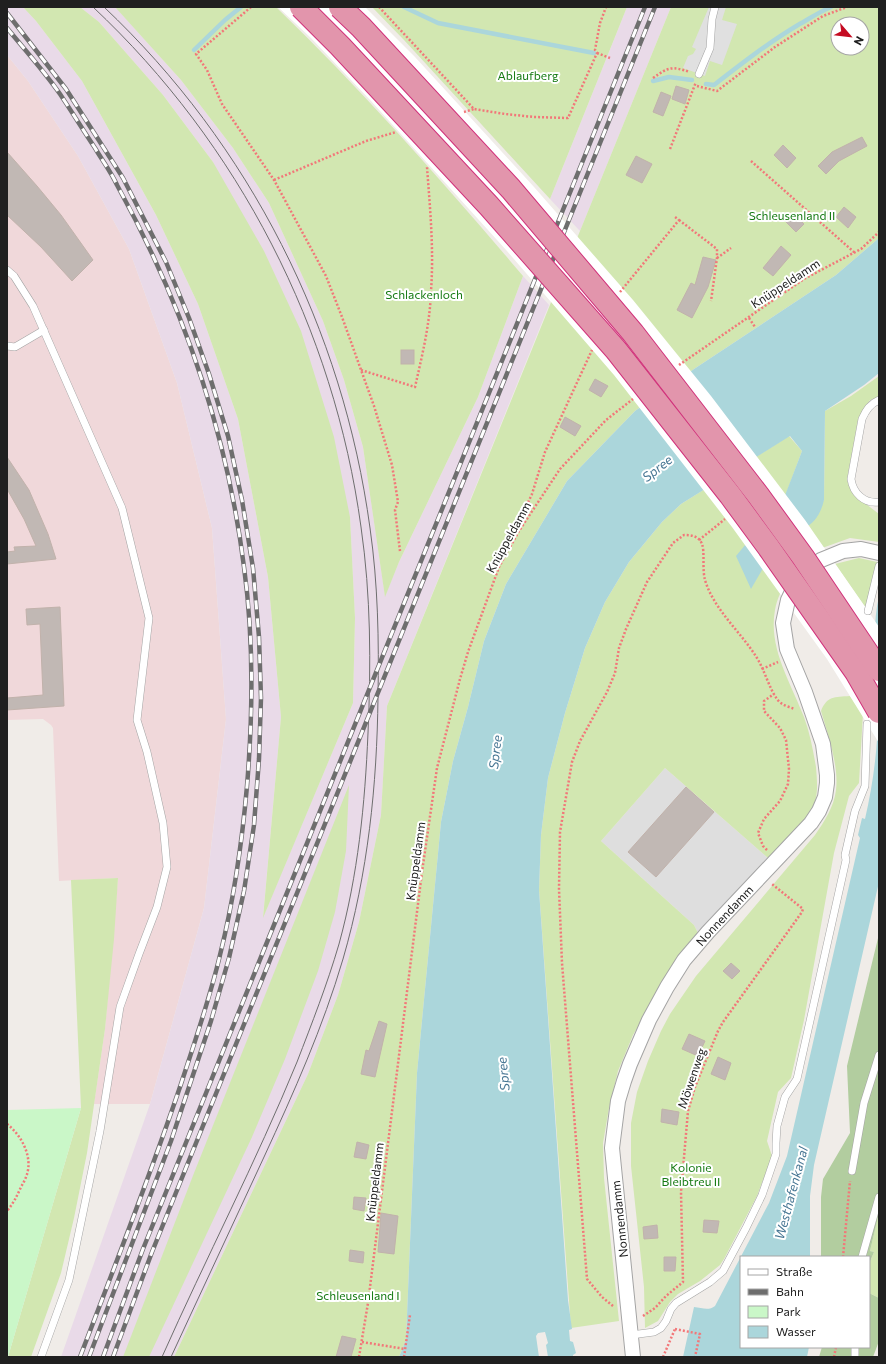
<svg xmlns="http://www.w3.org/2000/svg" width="886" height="1364" viewBox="0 0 886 1364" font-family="Commissioner,sans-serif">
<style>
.residential{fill:#dedede}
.commercial{fill:#f0d8da}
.industrial{fill:#e9dae8}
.grass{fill:#d2e7b1;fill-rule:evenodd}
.forest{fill:#b2cd9f}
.park{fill:#caf7c8}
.parking{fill:#e0e0e0}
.water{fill:#abd6db}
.pier{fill:#fff}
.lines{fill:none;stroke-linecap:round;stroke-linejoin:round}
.stream{stroke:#abd6db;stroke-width:4.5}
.building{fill:#c1b8b4;stroke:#c1b2ab}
.lane-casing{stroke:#a4a4a4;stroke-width:8}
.street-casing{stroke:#a4a4a4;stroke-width:16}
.path{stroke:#f27779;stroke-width:2.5;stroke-dasharray:2 2;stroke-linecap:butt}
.lane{stroke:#fff;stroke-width:7}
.street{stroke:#fff;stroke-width:14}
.tram{stroke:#6e6e6e;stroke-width:1}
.rail-casing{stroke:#6e6e6e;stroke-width:4.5}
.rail{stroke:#fff;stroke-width:3;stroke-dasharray:9;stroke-linecap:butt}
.highway-bridge-casing{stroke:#d1327b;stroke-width:24;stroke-linecap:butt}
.highway-bridge{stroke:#e295ac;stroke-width:22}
.labels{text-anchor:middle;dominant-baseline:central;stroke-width:4;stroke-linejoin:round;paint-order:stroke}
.park-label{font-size:12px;fill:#167a13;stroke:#fff}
.street-label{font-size:12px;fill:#202020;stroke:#fff}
.water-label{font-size:13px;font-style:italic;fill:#487794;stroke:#fff}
</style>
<rect width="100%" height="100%" fill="#f0ece8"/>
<polygon class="residential" points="665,768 768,858 698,933 694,925 601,841"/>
<polygon class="commercial" points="7,55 28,81 78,156 129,249 177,383 212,528 226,719 204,908 150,1104 94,1104 105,1029 118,878 59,881 53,728 51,725 43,719 7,720"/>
<g class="industrial">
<polygon points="7,7 23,7 36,21 82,81 156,215 198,304 238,419 268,577 281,717 263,917 353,703 355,618 350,517 213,162 163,95 99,22 80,7 115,7 118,10 181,80 233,148 269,203 323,321 344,380 363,447 385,596 399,562 478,397 523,276 549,305 387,706 381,815 359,922 338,995 308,1074 174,1357 61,1357 150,1104 204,908 226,719 212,528 177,383 129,249 78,156 28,81 7,55"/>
<polygon points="627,7 671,7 580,231 550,199"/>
</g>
<g class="grass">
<polygon points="23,7 80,7 99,22 163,95 213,162 264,251 301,331 334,437 350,517 355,618 353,703 263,918 281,717 268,577 238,419 198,304 156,215 82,81 36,21"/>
<path d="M115 7H276C364 92 444 183 523 276L478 397 399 562 385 597 363 447 344 380 323 321 269 203 233 148 181 80Z"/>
<polygon points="372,7 627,7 550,199 404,40"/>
<path d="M671 7H879V238L836 275 694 369 635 411 567 481 506 584 484 641 468 707 453 761 441 822 417 1073 406 1340 399 1357H174L308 1074 338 995 359 922 381 815 387 706ZM838 24H862V48H838Z"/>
<path d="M879 376V398L870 400 858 420 847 480 853 494 879 514V542L850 538 825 547 810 550C796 569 779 587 775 610 768 648 791 683 804 717 810 733 813 750 816 767 817 781 819 796 812 809 805 824 780 846 768 858L665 768 601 841 694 925 698 933 678 958 633 1035 618 1071 609 1108 603 1143 604 1178 619 1321 571 1328 539 890 541 835 548 778 565 713 585 648 605 602 629 562 662 522 681 504 789 436 802 451 751 588 761 570 804 529 824 500 825 411 851 396Z"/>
<polygon points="859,558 877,562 866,608 835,564"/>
<path d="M850 696 863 713 859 783 849 796 834 853 804 1020 791 1078 778 1092 767 1141 772 1156 757 1196 724 1259 720 1265 700 1281 678 1294 670 1302 658 1321 645 1328 644 1287 631 1166V1123L637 1092 648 1061 661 1031 670 1014 696 976 815 835C824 822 834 807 836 790 839 766 828 735 821 711 827 696 834 697 850 696Z"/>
<polygon points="349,785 346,851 335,912 318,971 285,1059 252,1137 149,1357 123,1357 194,1173"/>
<polygon points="118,878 114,939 105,1029 87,1153 74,1218 61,1273 31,1357 8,1357 81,1108 71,880"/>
<polygon points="879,1213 879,1298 869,1293 869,1264 874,1252 870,1251"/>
</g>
<g class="forest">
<polygon points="879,934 879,1213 870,1251 874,1252 869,1264 869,1257 821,1257 821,1197 823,1179 850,1133 847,1066"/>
<polygon points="869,1293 879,1298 879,1341 873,1357 819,1357 822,1347 869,1347"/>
</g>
<polygon class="park" points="81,1108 8,1357 7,1357 7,1110"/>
<polygon class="parking" points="709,7 726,7 722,20 737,24 722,65 710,61 705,76 683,68 688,56 693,54 696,49 692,47"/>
<g class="water">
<path d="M879 238V373L864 385 825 411 824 500C821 513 815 523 803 529L762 570 751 589 736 556 784 498 802 451 790 436 681 504 662 522 629 562 605 602 585 648 565 713 548 778 541 835 539 890 568 1300 572 1329 569 1330 570 1341 573 1342 576 1353 573 1355V1357H548L546 1345 548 1343 545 1332 538 1333 536 1336 539 1357H399L406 1340 417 1073 441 822 453 761 468 707 484 641 506 584 567 481 635 411 694 369 836 275Z"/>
<path d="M879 596V882L814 1165 810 1196V1257H741V1347H809L807 1357H683L694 1307C702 1308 709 1311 715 1306L769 1203 787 1156 860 838 858 835 862 818 865 819C874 780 879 739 878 699 877 664 871 630 879 596Z"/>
</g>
<polygon class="pier" points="278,7 365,7 415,57 534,187 633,300 711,396 805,520 879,627 879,743 827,659 732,527 614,375 507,251 371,101 311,38"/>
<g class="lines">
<g class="stream">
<polyline points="404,7 438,23 594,53"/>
<polyline points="194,50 225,20 241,7"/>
<polyline points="653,81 669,77 692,80"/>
<path d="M706 84 714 85C741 64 768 43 798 25 809 19 819 12 831 7"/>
</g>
</g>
<g class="building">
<polygon points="676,86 689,90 685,104 672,99"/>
<polygon points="661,92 671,96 663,116 653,112"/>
<polygon points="862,137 867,146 839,161 826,174 818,166 832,152"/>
<polygon points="783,145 796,158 787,168 774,155"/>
<polygon points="7,152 37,186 61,215 93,260 72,281 41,247 7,215"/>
<polygon points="636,156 652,164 642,183 626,175"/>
<polygon points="844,207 856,217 848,228 836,217"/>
<polygon points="793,213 804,224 796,232 785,221"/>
<polygon points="781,246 791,255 773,276 763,268"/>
<polygon points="703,257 716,260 708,287 692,318 677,310 691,283 695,285"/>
<rect x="401" y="350" width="13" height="14"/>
<polygon points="595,379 608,386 601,397 589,390"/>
<polygon points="565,417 581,426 575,436 560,427"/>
<polygon points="7,457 29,490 48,534 56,559 7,564 7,552 15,551 14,547 36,546 24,519 7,489"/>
<polygon points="60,607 64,706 7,710 7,698 43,695 40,624 27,625 26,609"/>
<polygon points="686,787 714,812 656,877 628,852"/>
<polygon points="731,963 740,971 732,979 723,971"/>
<polygon points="379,1021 387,1024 375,1077 361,1074 366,1050 369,1051"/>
<polygon points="689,1034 705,1041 698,1056 682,1049"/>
<polygon points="718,1057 731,1063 725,1080 711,1074"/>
<polygon points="662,1109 679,1112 677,1125 661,1122"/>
<polygon points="357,1142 369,1145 366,1159 354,1157"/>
<polygon points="354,1197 366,1198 364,1211 353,1209"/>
<polygon points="381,1213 398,1216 394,1254 378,1252"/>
<polygon points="704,1220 719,1221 717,1233 703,1232"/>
<polygon points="657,1225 658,1238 644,1239 643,1227"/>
<polygon points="350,1250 364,1252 363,1263 349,1261"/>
<polygon points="664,1257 676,1257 675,1271 664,1271"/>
<polygon points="342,1336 356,1339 351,1357 336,1357"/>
</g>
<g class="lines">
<g class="lane-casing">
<g id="lane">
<polyline points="699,74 710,48 712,19 715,7"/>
<polyline points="7,270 14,276 33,306 122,508 149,618 137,720 147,752 163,823 167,867 157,907 139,954 120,1007 100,1131 69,1280 41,1357"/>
<polyline points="7,346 15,347 44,330"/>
<path d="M879 400C870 404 866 410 862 419L851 479C853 493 864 504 879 502"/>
<polyline points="868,611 879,566"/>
<polyline points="852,1171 864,1103 879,1055"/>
<polyline points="862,1257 879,1197"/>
<polyline points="631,1335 654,1332 661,1328 666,1321 671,1309 676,1303 710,1282 723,1271 746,1228 762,1195 776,1154 776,1143 777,1126 785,1097 797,1079 846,860 845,855 855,811 865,786 867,724"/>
<polyline points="855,1347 855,1357"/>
</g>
</g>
<g class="street-casing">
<g id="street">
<path id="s1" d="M633 1357 612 1148 618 1101 624 1081 630 1064 649 1020 667 987 684 960 708 932 811 823 819 811 825 797 827 783V775L823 744 805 692 787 649 783 623 788 600 798 579 821 560 843 551 861 549 879 553"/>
</g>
</g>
<g class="path">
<polyline points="251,7 196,54 207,70 222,104 274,180 326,276 342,317 374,406 392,465 398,502 395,510 400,551"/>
<polyline points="379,7 474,109 505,114 534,117 568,118 597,53 595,50 600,23 606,7"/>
<polyline points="597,53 610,58"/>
<path d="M653 78C669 67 671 66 690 72"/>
<polyline points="697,86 717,91 775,47 823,16 847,7"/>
<polyline points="464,112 474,109"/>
<polyline points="670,149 696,82"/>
<polyline points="751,161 855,253"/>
<polyline points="274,180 366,141 396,132"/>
<polyline points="679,220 717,249 717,258 711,301"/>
<polyline points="717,258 731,248"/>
<polyline points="620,292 679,220 675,217"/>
<polyline points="749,318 755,327"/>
<polyline points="679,365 804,279 861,249 879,232"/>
<path d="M361 370 415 387C422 356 430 324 431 291 434 250 430 208 427 167"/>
<polyline points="520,529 524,511 532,494 545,452 592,350"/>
<polyline points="699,540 725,519"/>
<polyline points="762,669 778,662"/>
<polyline points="767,850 763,846 758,833 764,819 780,801 788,784 789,769 786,740 780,728 764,711 764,701 774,694"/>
<path d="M7 1124C20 1134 31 1153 28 1170 27 1176 24 1182 21 1187 17 1196 13 1204 7 1211"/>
<polyline points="843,1257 850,1181"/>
<path d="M613 1306 602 1297 587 1279 562 963 559 889 560 832 572 762 580 741 607 692 615 673 619 648 626 629 647 582 673 543 684 535C691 535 699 536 702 544 705 552 702 569 705 580 714 610 741 632 757 658 765 671 769 688 777 699 781 705 789 707 795 709"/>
<polyline points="643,1316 655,1308 666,1296 683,1282 681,1192 688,1111 695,1087 718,1031 723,1022 802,912 803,909 772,884"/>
<polyline points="675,1329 700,1334 695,1357"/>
<polyline points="362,1342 405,1349"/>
<polyline points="359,1357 368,1303 422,872 437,768 460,679 468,652 499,567 519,531 560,469 606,420 633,399"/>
<polyline points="404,1357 410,1315"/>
<polyline points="663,1357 675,1329"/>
<polyline points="834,1357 836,1347"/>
</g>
<use href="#lane" class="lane"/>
<use href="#street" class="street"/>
<g class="tram">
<path d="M93 7C239 144 334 329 361 527 371 596 371 664 368 733 365 804 358 875 339 944 327 985 312 1023 297 1062 256 1162 206 1258 162 1357"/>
<path d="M104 7C250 145 343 329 370 528 378 584 379 640 378 697 377 785 368 873 343 959 323 1027 294 1092 264 1157 233 1224 202 1290 171 1357"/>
</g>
<g class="rail-casing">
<g id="rail">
<polyline points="7,13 66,89 123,178 166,262 189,318 209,374 228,436 242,500 253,568 259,637 261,698 259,759 254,825 244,891 229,958 211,1021 171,1141 89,1357"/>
<path d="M7 28C25 50 44 71 60 94 72 112 83 130 95 148 102 160 111 172 117 185 182 303 227 432 244 567 254 640 253 713 247 786 242 843 234 899 220 955 210 998 195 1041 181 1084 150 1176 115 1266 80 1357"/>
<polyline points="103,1357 143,1249 645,7"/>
<polyline points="113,1357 152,1252 655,7"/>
</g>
</g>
<use href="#rail" class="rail"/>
<g class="highway-bridge-casing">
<g id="highway-bridge">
<polyline points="301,7 340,46 489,206 616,350 730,495 769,548 856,672 879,712"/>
<polyline points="340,7 361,27 511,189 633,333 758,495 803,557 879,670"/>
</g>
</g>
<use href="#highway-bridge" class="highway-bridge"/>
</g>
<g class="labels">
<g class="park-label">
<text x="528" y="75">Ablaufberg</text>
<text x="792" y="215">Schleusenland II</text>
<text x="424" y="294">Schlackenloch</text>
<text x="691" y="1167">Kolonie<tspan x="691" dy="14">Bleibtreu II</tspan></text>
<text x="358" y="1295">Schleusenland I</text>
</g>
<g class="street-label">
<text transform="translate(785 283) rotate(-33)">Knüppeldamm</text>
<text transform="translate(508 537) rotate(-61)">Knüppeldamm</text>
<text transform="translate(415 861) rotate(-82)">Knüppeldamm</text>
<text stroke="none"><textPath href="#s1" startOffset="474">Nonnendamm</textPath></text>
<text transform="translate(691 1078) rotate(-71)">Möwenweg</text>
<text transform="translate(374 1182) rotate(-83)">Knüppeldamm</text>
<text transform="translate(619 1219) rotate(-96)">Nonnendamm</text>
</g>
<g class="water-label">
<text transform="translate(657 468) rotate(-38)">Spree</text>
<text transform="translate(495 752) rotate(-83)">Spree</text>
<text transform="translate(503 1074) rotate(-96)">Spree</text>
<text transform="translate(791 1193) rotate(-75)">Westhafenkanal</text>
</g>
</g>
<rect width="886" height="1364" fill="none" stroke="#202020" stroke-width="16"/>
<rect x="740" y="1256" width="130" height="92" fill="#ffffff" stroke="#a6a6a6"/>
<rect x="748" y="1269" width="20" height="6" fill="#ffffff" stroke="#a6a6a6"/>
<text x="776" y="1276" font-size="12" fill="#202020">Straße</text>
<rect x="748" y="1289" width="20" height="6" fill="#6e6e6e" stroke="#a6a6a6"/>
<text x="776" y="1296" font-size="12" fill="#202020">Bahn</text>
<rect x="748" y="1306" width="20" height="12" fill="#caf7c8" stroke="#a6a6a6"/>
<text x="776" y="1316" font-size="12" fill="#202020">Park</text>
<rect x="748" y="1326" width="20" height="12" fill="#abd6db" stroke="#a6a6a6"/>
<text x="776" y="1336" font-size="12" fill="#202020">Wasser</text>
<g transform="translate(850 36) rotate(118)"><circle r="19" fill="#ffffff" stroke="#a6a6a6"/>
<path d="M0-3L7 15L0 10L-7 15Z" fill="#c50c22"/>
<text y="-6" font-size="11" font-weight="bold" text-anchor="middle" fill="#202020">N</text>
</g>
</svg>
